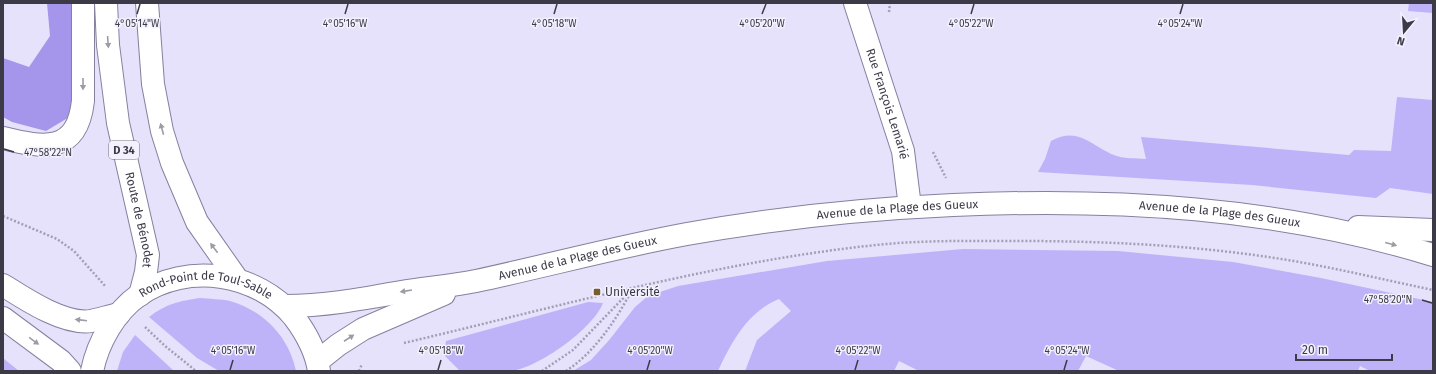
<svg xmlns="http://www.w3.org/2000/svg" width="1436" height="374" viewBox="0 0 1436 374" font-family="'Fira Sans',sans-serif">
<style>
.green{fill:#beb3f8}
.forest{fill:#a595eb}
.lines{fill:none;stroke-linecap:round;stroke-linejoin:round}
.minor-casing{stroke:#85809e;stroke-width:24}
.major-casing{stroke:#85809e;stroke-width:24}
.path{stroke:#a29fb4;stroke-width:2.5;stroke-dasharray:2 2;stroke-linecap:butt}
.minor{stroke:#fff;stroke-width:22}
.major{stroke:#fff;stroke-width:22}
.oneway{fill:#9e9ca3}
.ticks{fill:none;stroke:#3c3a47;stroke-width:1.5}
.poi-dot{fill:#775e2f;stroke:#f3f1fe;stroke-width:1.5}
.labels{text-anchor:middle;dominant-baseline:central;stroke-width:3;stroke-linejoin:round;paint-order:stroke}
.shield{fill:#f3f1fe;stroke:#73717e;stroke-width:1}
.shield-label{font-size:11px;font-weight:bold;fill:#3c3a47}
.street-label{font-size:12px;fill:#3c3a47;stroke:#f3f1fe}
.poi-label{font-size:12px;fill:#3c3a47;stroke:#f3f1fe;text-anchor:start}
.ticks-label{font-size:10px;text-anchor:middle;fill:#3c3a47;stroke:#f3f1fe;stroke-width:3;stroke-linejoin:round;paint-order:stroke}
</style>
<rect width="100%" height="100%" fill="#e6e2fc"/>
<g class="green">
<polygon points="1409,3 1433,3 1433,13 1408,11"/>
<path d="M1397 97 1433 100V194L1390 188 1376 198 1252 185 1038 172 1045 159 1051 141C1078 126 1090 145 1114 155 1123 159 1136 158 1146 159L1141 137 1349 155 1354 150 1391 151Z"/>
<path d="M963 249 1118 251 1233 262 1321 278 1433 302V371H1370L1360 366 1358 371H1119L1086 356 1078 371H919L899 361 894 371H745L757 340 791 311 779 299C748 311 731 343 718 371H573L591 360 610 339 635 307 648 296 678 286 827 261Z"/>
<path d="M200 298C209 299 221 299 230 301 264 311 289 337 296 371H219L197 358 149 317C166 304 179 301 200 298Z"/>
<path d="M588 302 603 303C593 329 539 367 512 371 495 373 476 371 460 371L444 355 446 341Z"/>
<polygon points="135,335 174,371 117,371 123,352"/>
<polygon points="3,358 19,371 3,371"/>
</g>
<polygon class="forest" points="47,3 77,3 76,113 46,131 12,122 3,117 3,58 29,67 50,36"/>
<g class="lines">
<g class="minor-casing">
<g id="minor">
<path id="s1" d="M855 3 903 151 910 207"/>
<path d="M3 138C44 148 77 154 83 101V3"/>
<polyline points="1358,227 1433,230"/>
<path d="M3 285C25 299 64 325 91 321 100 319 110 316 119 314"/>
<path id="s2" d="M285 306C324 306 362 299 401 292 425 288 451 286 476 281 546 266 616 247 687 234 775 218 864 209 953 205 1115 198 1278 207 1433 255"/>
<polyline points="3,318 61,361 70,371"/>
<polyline points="318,361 338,345 363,329 444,294"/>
</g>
</g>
<g class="major-casing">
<g id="major">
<path id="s3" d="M106 3 108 45 118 123 148 255 146 272 140 295"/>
<polyline points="147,3 153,84 162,131 172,163 197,222 237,279"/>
<path id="s4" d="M92 371C98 342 115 312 139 295 187 262 257 272 294 317 306 333 316 351 319 371"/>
</g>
</g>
<g class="path">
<polyline points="889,12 890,3"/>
<polyline points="933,152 946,178"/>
<polyline points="3,216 57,239 74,251 106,287"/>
<polyline points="145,327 165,346 196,371"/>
<path d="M404 343C561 306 715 262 876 245 923 240 970 241 1018 241 1114 241 1210 246 1305 263 1348 271 1390 281 1433 290"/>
<polyline points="359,371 362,364"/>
<polyline points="542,371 573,350 633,288"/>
<path d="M566 371C595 352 616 320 632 290"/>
</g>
<use href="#minor" class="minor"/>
<use href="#major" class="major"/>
</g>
<defs><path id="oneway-solid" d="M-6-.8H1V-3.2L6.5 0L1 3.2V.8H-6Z"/></defs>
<g class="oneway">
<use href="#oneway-solid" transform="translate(108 42) rotate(86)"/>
<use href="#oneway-solid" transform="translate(83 84) rotate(90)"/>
<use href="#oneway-solid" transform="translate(162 129) rotate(-105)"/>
<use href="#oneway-solid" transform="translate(1391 244) rotate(15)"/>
<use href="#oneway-solid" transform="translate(214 248) rotate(-127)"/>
<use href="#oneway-solid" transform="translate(406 291) rotate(171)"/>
<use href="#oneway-solid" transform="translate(81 320) rotate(-173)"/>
<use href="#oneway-solid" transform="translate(349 338) rotate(-33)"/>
<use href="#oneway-solid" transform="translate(34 341) rotate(36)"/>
</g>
<path class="ticks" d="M137 14 140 4M345 14 348 4M554 14 557 4M762 14 766 4M971 14 974 4M1180 14 1183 4M4 149 14 152M1422 300 1432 303M230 370 233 360M438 370 441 360M647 370 650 360M855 370 858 360M1064 370 1067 360"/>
<rect class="poi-dot" x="593" y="288" width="8" height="8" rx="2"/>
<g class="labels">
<rect class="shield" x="109" y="141" width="30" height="18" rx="3"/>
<g class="shield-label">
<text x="124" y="150">D 34</text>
</g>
<g class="street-label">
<text stroke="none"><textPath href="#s1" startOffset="106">Rue François Lemarié</textPath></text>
<text stroke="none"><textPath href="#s2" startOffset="621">Avenue de la Plage des Gueux</textPath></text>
<text stroke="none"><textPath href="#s2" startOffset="944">Avenue de la Plage des Gueux</textPath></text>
<text stroke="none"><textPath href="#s3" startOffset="220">Route de Bénodet</textPath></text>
<text stroke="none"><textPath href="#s2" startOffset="297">Avenue de la Plage des Gueux</textPath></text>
<text stroke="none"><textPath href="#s4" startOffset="162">Rond-Point de Toul-Sable</textPath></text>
</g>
<g class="poi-label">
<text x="605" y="292">Université</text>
</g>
</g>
<g class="ticks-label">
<text x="137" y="27">4°05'14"W</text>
<text x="345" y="27">4°05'16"W</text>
<text x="554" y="27">4°05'18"W</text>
<text x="762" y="27">4°05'20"W</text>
<text x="971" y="27">4°05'22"W</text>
<text x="1180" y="27">4°05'24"W</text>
<text x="48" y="156">47°58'22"N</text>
<text x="1388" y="303">47°58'20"N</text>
<text x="233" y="354">4°05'16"W</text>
<text x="441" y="354">4°05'18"W</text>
<text x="650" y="354">4°05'20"W</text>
<text x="858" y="354">4°05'22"W</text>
<text x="1067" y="354">4°05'24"W</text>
</g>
<rect width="1436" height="374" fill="none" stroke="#3c3a47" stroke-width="8"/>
<g transform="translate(1404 32) rotate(198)" stroke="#f3f1fe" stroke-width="3" paint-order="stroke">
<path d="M0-3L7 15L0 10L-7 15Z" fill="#3c3a47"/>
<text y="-6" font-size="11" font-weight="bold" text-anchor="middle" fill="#3c3a47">N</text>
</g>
<path d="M1296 354v6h96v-6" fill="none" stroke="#3c3a47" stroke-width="2"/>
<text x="1302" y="354" font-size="12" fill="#3c3a47" stroke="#f3f1fe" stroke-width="3" paint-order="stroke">20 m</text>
</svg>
